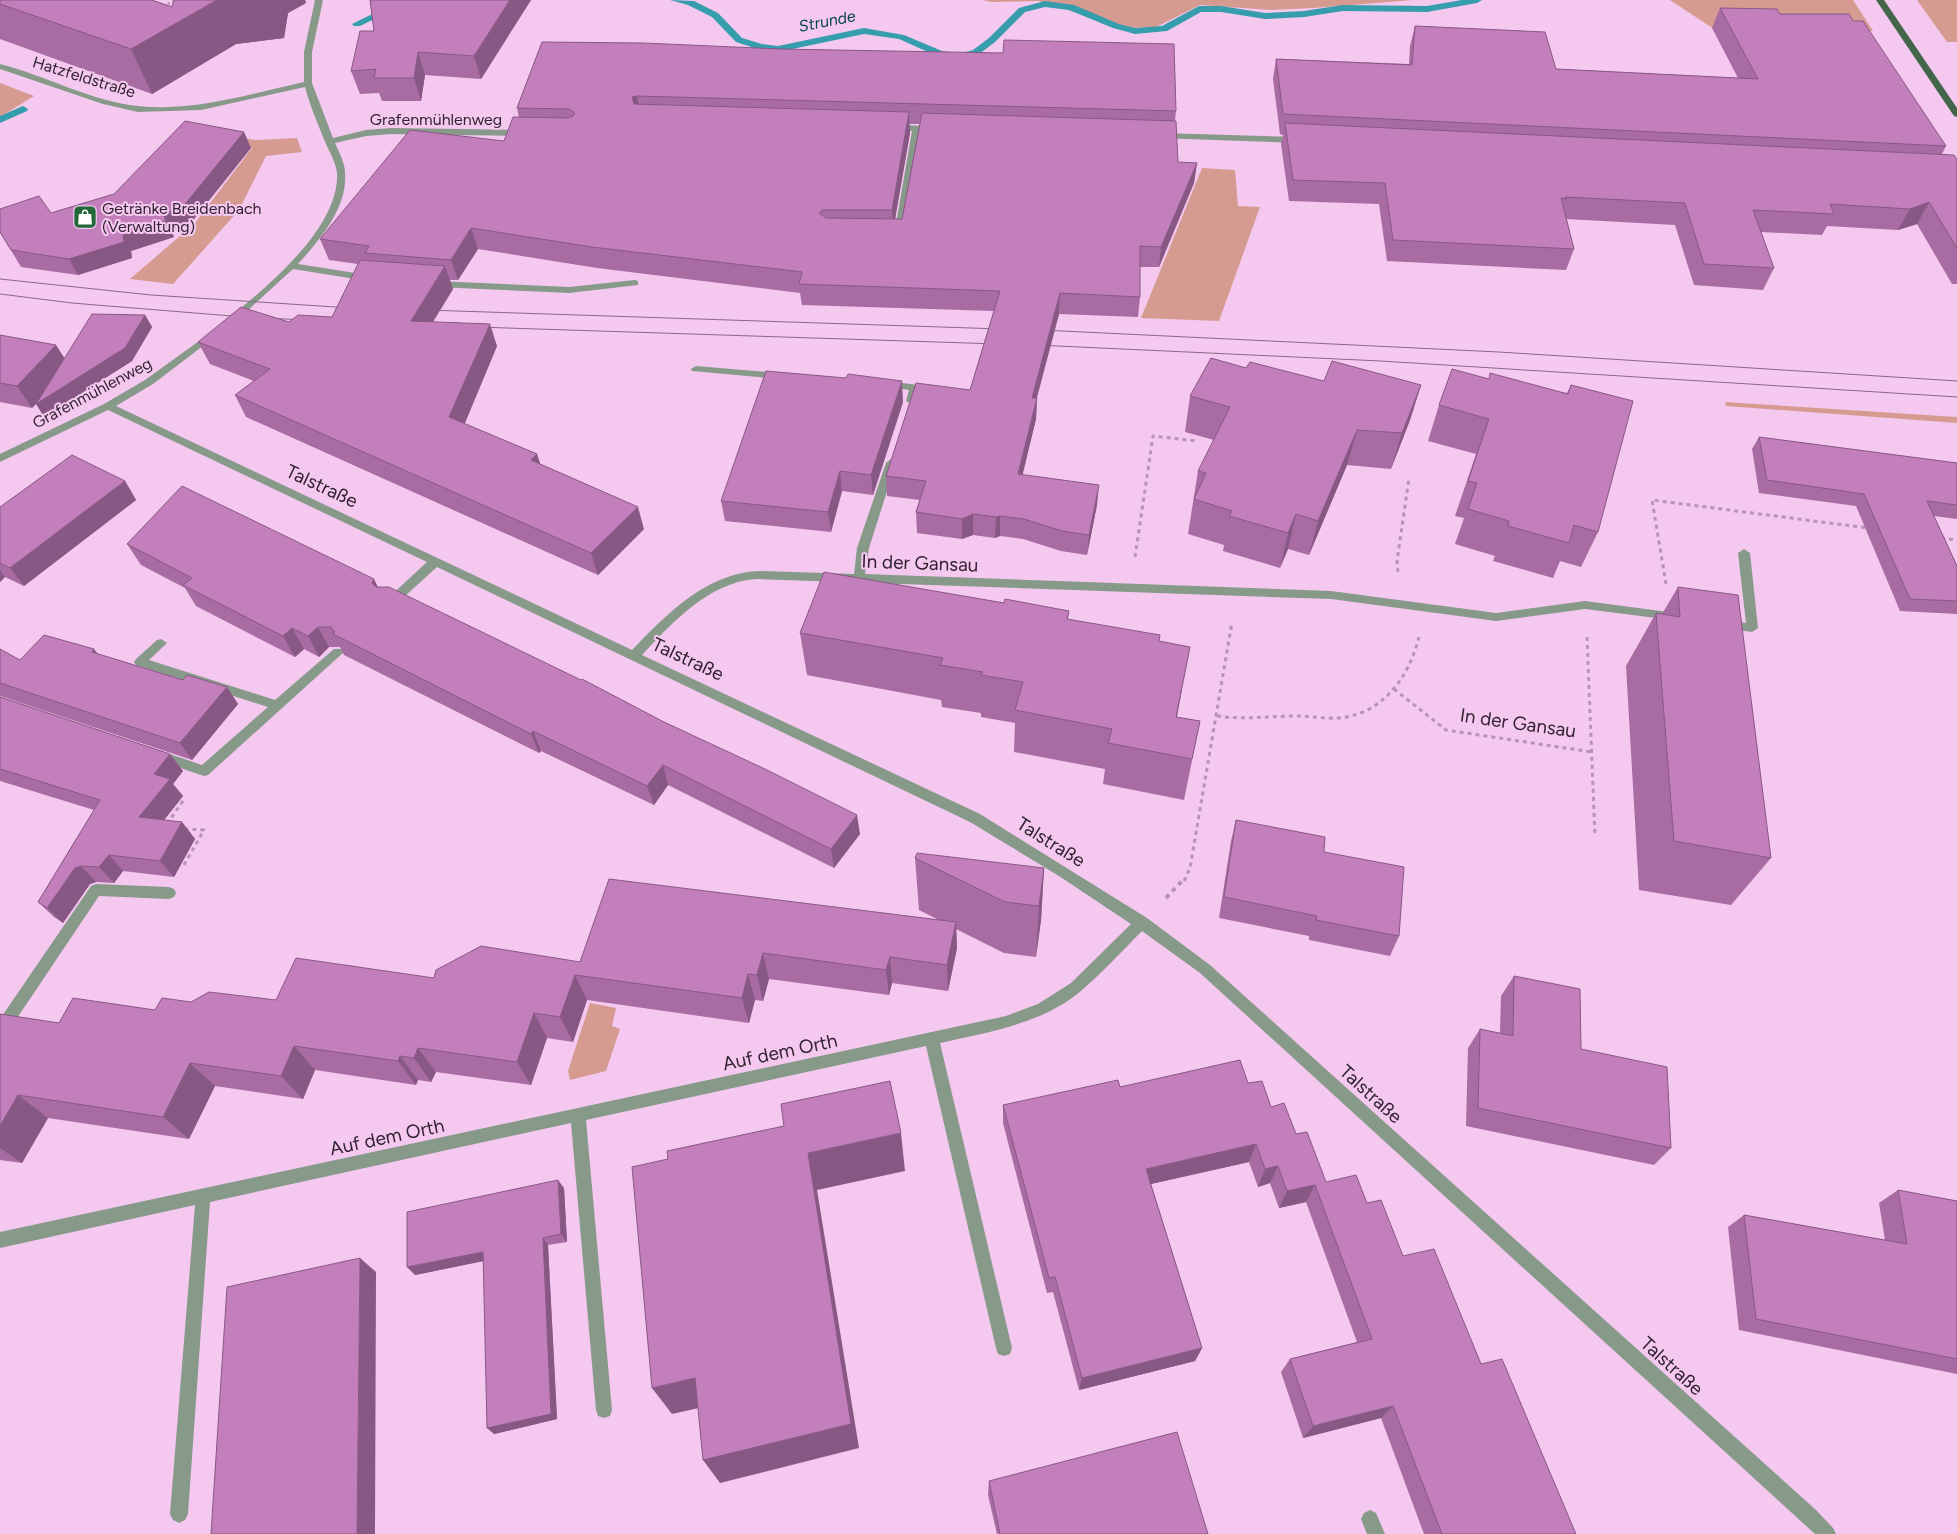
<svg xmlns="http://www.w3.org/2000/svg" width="1957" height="1534" viewBox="0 0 1957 1534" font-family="Figtree,sans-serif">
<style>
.green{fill:#d69b90}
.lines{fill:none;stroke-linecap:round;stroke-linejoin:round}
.stream{fill:#369dad;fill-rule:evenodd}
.path-far2{stroke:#b794b3;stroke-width:2.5;stroke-dasharray:2.5 2.5;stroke-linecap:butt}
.path-far1{stroke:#b794b3;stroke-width:3;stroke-dasharray:4 4;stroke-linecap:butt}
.path{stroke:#b794b3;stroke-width:4;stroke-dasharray:4.5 4.5;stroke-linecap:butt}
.minor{fill:#879a8a;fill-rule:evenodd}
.major{fill:#43654a;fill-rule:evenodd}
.tram{stroke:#866a83;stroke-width:1}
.wall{fill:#a86ca2;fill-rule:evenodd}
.shaded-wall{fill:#885884}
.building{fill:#c37ebc;stroke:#885884}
.labels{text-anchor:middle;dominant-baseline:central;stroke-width:4;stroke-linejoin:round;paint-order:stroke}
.far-water-label{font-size:16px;font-style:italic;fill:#04444c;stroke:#f4c8ef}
.far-street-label{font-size:16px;fill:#332332;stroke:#f4c8ef}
.far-poi-label{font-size:16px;fill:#332332;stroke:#f4c8ef;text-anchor:start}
.street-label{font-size:19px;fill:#332332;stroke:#f4c8ef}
</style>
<rect width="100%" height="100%" fill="#f4c8ef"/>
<g class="green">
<polygon points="982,0 1413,0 1314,8 1271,10 1200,5 1156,27 1129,28 1038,1 992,2"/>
<polygon points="1670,0 1853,0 1873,31 1714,29"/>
<polygon points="1917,0 1957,0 1957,42 1947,42"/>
<polygon points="0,83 34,96 0,117"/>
<polygon points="191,130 256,140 297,138 302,152 266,156 239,210 173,284 130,279 195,223 252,148 182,134"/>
<polygon points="1202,168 1235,170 1238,206 1260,207 1219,321 1141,318"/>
<polygon points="1725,402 1957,417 1957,423 1726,406"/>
<polygon points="590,1003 616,1008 612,1026 620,1029 606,1071 570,1080 568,1071"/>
</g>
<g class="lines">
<g class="stream">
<polygon points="401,0 413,0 360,26 354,26 352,24"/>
<polygon points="670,0 694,1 718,13 742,38 762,44 778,46 864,28 904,35 942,51 959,54 973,50 989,38 1019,8 1045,1 1074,5 1119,24 1135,28 1162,26 1199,6 1221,6 1265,13 1304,11 1343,5 1427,6 1462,0 1482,0 1477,3 1427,12 1343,11 1304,17 1265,19 1221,12 1201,12 1167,31 1135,34 1113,28 1069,10 1045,7 1025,12 995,42 979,54 959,60 937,56 899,39 864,34 778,52 761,50 736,42 712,17 688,5"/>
<polygon points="23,106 28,109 27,111 0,123 0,116"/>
</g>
<polyline class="path-far2" points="163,6 177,0"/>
<g class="path-far1">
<polyline points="1941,538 1957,540"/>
<polyline points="1135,557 1153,436 1196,441"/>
<polyline points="1398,572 1397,561 1409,478"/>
<polyline points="1666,584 1652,500 1868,528"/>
<polyline points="1587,637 1595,837"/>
<polyline points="1394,689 1446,730 1592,752"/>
<path d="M1217 716C1244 720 1270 716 1297 716 1311 716 1325 719 1339 718 1383 714 1409 677 1419 637"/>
<polyline points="167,824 185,798"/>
<polyline points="184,865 204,830 185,829"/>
<polyline points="1184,881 1190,868 1232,622"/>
</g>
<polyline class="path" points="1166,898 1184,879"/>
<g class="minor">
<path d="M315 0H323L312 52V83L333 138 366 130 391 128 523 130 527 133 523 136 391 134 366 136 335 143C339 152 345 163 345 173 348 207 320 240 298 264L368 275 373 278 368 281 293 269 236 321H230V317C268 286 340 227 337 173 336 163 330 153 326 144 319 127 310 106 305 87L201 110 138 112 103 104 0 69V64C44 75 93 102 138 106 194 112 250 94 304 82V52Z"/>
<polygon points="893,125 936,126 940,129 936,132 921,131 904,235 899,238 894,235 912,131 890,130 890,126"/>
<polygon points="1161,133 1298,137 1302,140 1298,143 1158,138 1157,136"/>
<polygon points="635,280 638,281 638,285 569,293 435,287 430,284 435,281 569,287"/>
<path d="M213 331 216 332V336L153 384 116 406 632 650C667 614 706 573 759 571L854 574 857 548 886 463 891 459 896 463 869 548 865 574 1331 591 1496 613 1585 601 1676 613 1678 616 1676 619 1672 620 1585 609 1496 621 1331 599 756 579C709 582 672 623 642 655L980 814 1147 918 1210 965 1816 1510 1833 1528 1836 1534H1815L1200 973 1142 931C1122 951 1103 972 1082 990 1043 1024 988 1032 940 1043L1012 1348 1010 1354 1004 1356 998 1354 996 1348 926 1046 586 1120 612 1410 610 1416 604 1418 598 1416 596 1410 571 1123 210 1202 188 1514 185 1520 179 1523 173 1520 170 1514 195 1205 0 1248V1232L1006 1016 1038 1004 1071 983 1131 924 1059 876 970 822 437 567 394 606H386L384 603 386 600 427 562 108 410 0 462V454L104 404 145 380Z"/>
<polygon points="696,366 780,373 785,376 780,379 692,371 691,369"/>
<polygon points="885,381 919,385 920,387 915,403 911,404 906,401 909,390 881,386 880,384"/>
<polygon points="1744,549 1750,553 1758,628 1752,632 1726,628 1720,624 1726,620 1746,623 1738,553"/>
<polygon points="161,639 167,643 149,660 275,700 334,649 342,649 344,652 208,775 204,776 157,760 155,756 157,752 161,751 202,765 268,707 136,665 134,662 136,659 157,640"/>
<polygon points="96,884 169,887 174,889 176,893 174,897 169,899 99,896 5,1036 0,1037 0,1019 91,886"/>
<polygon points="1370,1510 1376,1513 1385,1534 1367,1534 1361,1519 1364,1513"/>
</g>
<polygon class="major" points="1876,0 1884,0 1957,108 1957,117 1954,116"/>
<g class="tram">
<polyline points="0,279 151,295 351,308"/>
<polyline points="0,294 72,303 244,317"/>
<polyline points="426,310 1001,329"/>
<polyline points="264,318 306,320"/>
<polyline points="476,327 998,344"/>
<polyline points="1041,330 1499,352 1957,381"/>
<polyline points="1036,345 1381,361 1957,397"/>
</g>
</g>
<g class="wall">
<polygon points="0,0 172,7 174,0 305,0 306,3 288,13 284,38 236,44 152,94 0,39"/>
<polygon points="370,0 531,0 481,79 425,75 421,101 382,101 379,93 360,94 351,71 374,31"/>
<polygon points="1720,8 1780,14 1853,21 1946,146 1942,154 1957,159 1957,284 1952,284 1917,224 1898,230 1827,226 1822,235 1761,232 1774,268 1763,290 1694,285 1675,225 1566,219 1574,249 1566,270 1387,261 1379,204 1289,201 1281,144 1283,135 1280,134 1273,79 1276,59 1409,64 1410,46 1415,26 1556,69 1738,78 1712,28"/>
<path d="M542 42 1176 111 1175 121 1178 162 1197 163 1194 183 1159 267H1140V297L1138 317 1059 314 1037 398 1036 419 1022 474 1097 505 1087 555 1061 551 1023 539 1000 536 995 538 973 535 962 539 917 533 916 512 920 500 887 496 886 476 970 390 994 311 802 305 800 293 597 268 478 249 458 280H450L453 289 433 322 497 346 464 424 537 454 540 464 644 529 598 575 246 417 235 395 254 381 210 364 198 342 289 322 332 317 358 264 329 260 320 239 504 141 519 118 517 108ZM909 124H920L902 219H895L910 133Z"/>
<polygon points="251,148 190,224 171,230 174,237 131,251 132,258 78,275 21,267 0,232 51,213 114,194"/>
<polygon points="145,315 152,327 132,361 44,417 37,403 32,408 0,402 0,335 65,358"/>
<polygon points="1246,368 1324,381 1421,385 1410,420 1391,469 1347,465 1309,555 1288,549 1280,568 1223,551 1224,545 1188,534 1198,471 1214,440 1185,432 1190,396"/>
<polygon points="1488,379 1567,393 1571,385 1598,532 1581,567 1560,561 1553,578 1493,561 1495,556 1455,544 1464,518 1455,516 1476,454 1428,441 1439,405"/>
<polygon points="903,402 873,495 842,491 831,532 725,521 721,501"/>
<polygon points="1759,437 1957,463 1957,519 1934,516 1957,566 1957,614 1900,611 1856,506 1759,493 1752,449"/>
<polygon points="125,481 136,500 24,586 5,577 0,582 0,507"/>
<polygon points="127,544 374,579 377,587 860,834 834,868 668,785 654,805 541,751 539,753 344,655 340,647 329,647 319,657 304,649 295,657 196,606 185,588 141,565"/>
<polygon points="1678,587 1771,858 1731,905 1639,890 1626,666 1656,613 1662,614"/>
<polygon points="1004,603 1069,611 1068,619 1159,641 1182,689 1177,717 1200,721 1184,800 1103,784 1105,769 1014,752 1015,723 981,717 981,713 942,707 941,700 807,675 800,633"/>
<polygon points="0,649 20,660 98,654 183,680 227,687 238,704 192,760 0,696"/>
<polygon points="0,697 170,754 183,771 173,784 183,796 164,820 182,822 195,839 174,877 123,871 114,883 96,882 90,884 63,923 54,917 38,902 94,810 0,781"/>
<polygon points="1236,820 1399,936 1390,956 1309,940 1309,936 1219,918 1231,841"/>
<polygon points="915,858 1044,868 1041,920 1036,957 1004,953 956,929 957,948 948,991 892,983 889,995 769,979 763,1001 755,1000 749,1023 587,1000 573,1042 547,1038 531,1085 436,1072 431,1082 418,1080 416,1085 315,1070 303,1099 215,1086 189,1139 48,1118 22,1163 0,1160 0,1014 59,1023 155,1010 191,1002 276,1000 434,978 580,962 937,919 919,910"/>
<polygon points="1514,976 1581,1049 1671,1148 1654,1165 1466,1126 1468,1048 1480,1029 1500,1033 1501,996"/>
<polygon points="1248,1083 1271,1107 1296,1134 1326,1182 1367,1203 1403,1256 1481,1364 1576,1534 1424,1534 1381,1418 1303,1438 1281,1372 1290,1359 1357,1342 1306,1202 1279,1208 1270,1183 1258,1187 1249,1162 1151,1184 1202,1348 1195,1361 1079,1390 1053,1292 1047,1293 1003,1123 1003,1105 1120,1087"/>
<polygon points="564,1188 567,1242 548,1245 557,1419 494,1434 483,1261 415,1275"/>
<polygon points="1898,1190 1957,1201 1957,1374 1739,1330 1728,1227 1744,1215 1885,1240 1879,1203"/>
<polygon points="989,1481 1208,1534 997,1534 988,1495"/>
</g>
<g class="shaded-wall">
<polygon points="217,0 305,0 306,3 288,13 284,38 236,44 152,94 131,49"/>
<polygon points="510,0 531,0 481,79 474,56"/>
<polygon points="418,52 425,75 421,101 414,78"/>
<polygon points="637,96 641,116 636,118 632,97"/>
<polygon points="909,112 910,133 893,231 892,210"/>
<polygon points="244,132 251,148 190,224 171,230 174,237 131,251 132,258 78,275 69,259 123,235 163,214"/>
<polygon points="1197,163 1194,183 1159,267 1161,247"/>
<polygon points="1929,202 1917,224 1898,230 1910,209"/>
<polygon points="471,228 478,249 458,280 451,260"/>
<polygon points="445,266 453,289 419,344 411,321"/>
<polygon points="1060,293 1059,314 1031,418 1032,398"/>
<polygon points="145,315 152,327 132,361 44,417 36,404"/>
<polygon points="490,324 497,346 458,440 449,417"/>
<polygon points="56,345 71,368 32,408 17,386"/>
<polygon points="902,381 903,402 873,495 871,475"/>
<polygon points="1421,385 1410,420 1391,469 1402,433"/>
<polygon points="1037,398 1036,419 1018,494 1018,474"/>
<polygon points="1357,430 1347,465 1309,555 1318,521"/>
<polygon points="537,454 544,476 531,460"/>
<polygon points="840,471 842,491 831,532 828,512"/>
<polygon points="125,481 136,500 24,586 10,568"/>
<polygon points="1099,485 1097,505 1087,555 1089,535"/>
<polygon points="638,507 644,529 598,575 591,553"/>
<polygon points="973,514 973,535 962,539 962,519"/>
<polygon points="1296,514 1288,549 1280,568 1288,533"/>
<polygon points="1000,516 1000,536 995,538 996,517"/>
<polygon points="0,570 5,577 0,582"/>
<polygon points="374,579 384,600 372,583"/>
<polygon points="318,627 329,647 319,657 308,636"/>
<polygon points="292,628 304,649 295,657 283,636"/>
<polygon points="1190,647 1182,689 1168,758 1176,717"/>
<polygon points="94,649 108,667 92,652"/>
<polygon points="227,687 238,704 192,760 180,743"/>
<polygon points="533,731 541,751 539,753 531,734"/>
<polygon points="170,754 183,771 173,784 183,796 153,834 139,817 154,774"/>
<polygon points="663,765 668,785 654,805 647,786"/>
<polygon points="857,815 860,834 834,868 831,849"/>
<polygon points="182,822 195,839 174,877 160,861"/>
<polygon points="109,855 123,871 114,883 99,867"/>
<polygon points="81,866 96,882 90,884 63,923 47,908 75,868"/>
<polygon points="1044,868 1041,920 1036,957 1039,906"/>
<polygon points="956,922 957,948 948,991 947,965"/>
<polygon points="763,953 769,979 763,1001 757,975"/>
<polygon points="890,957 892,983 889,995 886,970"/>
<polygon points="748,974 755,1000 749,1023 742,998"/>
<polygon points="575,975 587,1000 573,1042 560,1017"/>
<polygon points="534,1013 547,1038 531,1085 517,1062"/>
<polygon points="294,1046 315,1070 303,1099 281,1076"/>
<polygon points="418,1048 436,1072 431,1082 414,1058"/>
<polygon points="400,1056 418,1080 416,1085 398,1061"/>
<polygon points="190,1063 215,1086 189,1139 163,1117"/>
<polygon points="18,1095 48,1118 22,1163 0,1148 0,1126"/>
<polygon points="901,1133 905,1171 817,1190 859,1448 720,1483 703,1460 808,1153"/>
<polygon points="1256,1144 1249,1162 1142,1186 1146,1169"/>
<polygon points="1278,1166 1270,1183 1258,1187 1265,1169"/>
<polygon points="558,1180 564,1188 567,1242 561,1234"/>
<polygon points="1315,1185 1306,1202 1279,1208 1287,1191"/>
<polygon points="543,1238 548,1245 557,1419 494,1434 487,1428"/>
<polygon points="483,1252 489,1260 415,1275 407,1267"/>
<polygon points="360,1258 376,1272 375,1534 357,1534"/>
<polygon points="1202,1348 1195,1361 1079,1390 1082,1378"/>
<polygon points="695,1378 712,1405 672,1414 652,1388"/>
<polygon points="1393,1406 1381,1418 1303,1438 1313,1426"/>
</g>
<g class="building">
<polygon points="0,0 152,0 172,7 174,0 217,0 131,49 0,4"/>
<polygon points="370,0 510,0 474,56 418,52 414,78 374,78 376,69 351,71 360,31 374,31"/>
<polygon points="1720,8 1777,9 1780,14 1849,14 1853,21 1863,21 1946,146 1283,114 1276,59 1412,65 1415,26 1545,32 1556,69 1758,79"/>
<polygon points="1004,40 1174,44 1176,111 637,96 632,97 634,104 909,112 892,210 822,210 819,213 826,218 902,219 922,113 1176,121 1178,162 1197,163 1161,247 1140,246 1140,297 1060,293 1032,398 1037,398 1018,474 1099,485 1089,535 1062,531 1024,519 1000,516 996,517 973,514 962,519 916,512 926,481 886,476 916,383 970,390 1000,291 799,284 802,272 592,247 471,228 451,260 365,253 369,246 320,239 410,130 504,141 513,117 569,118 574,115 574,112 569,109 517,108 542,42 643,43 780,49 1003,53"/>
<polygon points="185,121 244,132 182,208 163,214 166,221 123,235 124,242 69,259 11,250 0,232 0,209 39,196 51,213 114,194"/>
<polygon points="1285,123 1954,155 1957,159 1957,248 1929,202 1910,209 1830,204 1834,214 1753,210 1774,268 1704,264 1685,203 1565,197 1566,199 1561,198 1574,249 1393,240 1385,183 1293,180"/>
<polygon points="360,260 445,266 411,321 490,324 449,417 537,454 531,460 638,507 591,553 235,395 270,369 198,342 241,307 289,322 298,315 332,317"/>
<polygon points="92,314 145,315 125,348 36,404"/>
<polygon points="0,335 56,345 17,386 0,383"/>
<polygon points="1211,358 1246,368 1250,362 1324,381 1332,361 1421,385 1402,433 1357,430 1318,521 1296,514 1288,533 1229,516 1232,511 1194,499 1206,473 1198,471 1230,407 1190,396"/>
<polygon points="1452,369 1489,379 1490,373 1568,394 1571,385 1633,401 1598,532 1574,525 1569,543 1508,526 1509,521 1468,509 1477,483 1468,481 1489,419 1439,405"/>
<polygon points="766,371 846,378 848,374 902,381 871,475 840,471 828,512 721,501"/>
<polygon points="1759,437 1957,463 1957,505 1927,501 1957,566 1957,601 1910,599 1864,494 1767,480"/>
<polygon points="72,455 125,481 10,568 0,563 0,507"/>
<polygon points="182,486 374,579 372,583 376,587 389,587 581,680 582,679 664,722 765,769 857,815 831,849 663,765 647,786 533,731 531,734 333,634 335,632 331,627 318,627 308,636 292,628 283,636 183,585 192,578 127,544"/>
<polygon points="824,572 1004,603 1005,599 1069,611 1067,619 1160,635 1159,641 1190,647 1176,717 1200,721 1192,759 1108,743 1112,729 1015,710 1023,682 981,675 983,672 940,665 943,658 800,633"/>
<polygon points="1678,587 1738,595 1771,858 1674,841 1656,613 1680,617"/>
<polygon points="44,635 94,649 92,652 183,680 187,675 227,687 180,743 0,683 0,649 20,660"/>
<polygon points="0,697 170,754 154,774 170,779 139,817 182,822 160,861 109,855 99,867 81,866 75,868 47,908 38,902 100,800 0,769"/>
<polygon points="1236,820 1325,837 1324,852 1404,867 1399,936 1316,920 1317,916 1224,897"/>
<polygon points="917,853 1044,868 1039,906 1005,902 915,858"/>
<polygon points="609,879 956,922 947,965 890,957 886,970 763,953 757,975 748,974 742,998 575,975 560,1017 534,1013 517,1062 418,1048 414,1058 400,1056 398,1061 294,1046 281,1076 190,1063 163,1117 18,1095 0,1126 0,1014 59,1023 73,998 155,1010 162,998 191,1002 209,992 276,1000 296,958 434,978 436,970 481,946 580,962"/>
<polygon points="1514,976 1580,989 1581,1049 1667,1067 1671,1148 1478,1108 1480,1029 1513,1036"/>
<polygon points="1240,1060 1248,1083 1262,1081 1271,1107 1284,1103 1296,1134 1307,1132 1326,1182 1356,1175 1367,1203 1381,1200 1403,1256 1434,1249 1481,1364 1502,1359 1576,1534 1442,1534 1393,1406 1313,1426 1290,1359 1372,1339 1315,1185 1287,1191 1278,1166 1265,1169 1256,1144 1146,1169 1202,1348 1082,1378 1055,1277 1049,1278 1003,1105 1118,1080 1120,1087"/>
<polygon points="890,1081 901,1133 808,1153 851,1424 703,1460 695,1378 652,1388 632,1167 668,1159 667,1151 784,1126 781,1104"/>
<polygon points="558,1180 561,1234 543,1238 551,1414 487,1428 483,1252 407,1267 407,1212"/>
<polygon points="1898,1190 1957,1201 1957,1359 1756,1319 1744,1215 1907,1244"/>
<polygon points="360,1258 357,1534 211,1534 227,1287"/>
<polygon points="1177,1432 1208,1534 1000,1534 989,1481"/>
</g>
<defs>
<g id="shop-square" transform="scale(1.25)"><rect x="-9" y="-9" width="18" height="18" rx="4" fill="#206937" stroke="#f4c8ef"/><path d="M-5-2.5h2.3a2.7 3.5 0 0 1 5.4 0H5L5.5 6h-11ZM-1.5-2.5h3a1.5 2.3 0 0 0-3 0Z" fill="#fff"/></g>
</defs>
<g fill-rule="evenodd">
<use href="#shop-square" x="85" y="217"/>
</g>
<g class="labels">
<g class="far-water-label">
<text transform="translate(827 21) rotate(-11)">Strunde</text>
</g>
<g class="far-street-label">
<text transform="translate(84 77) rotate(17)">Hatzfeldstraße</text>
<text x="436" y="119">Grafenmühlenweg</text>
<text transform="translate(92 393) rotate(-28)">Grafenmühlenweg</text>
</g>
<g class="far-poi-label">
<text x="102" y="208">Getränke Breidenbach<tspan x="102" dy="18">(Verwaltung)</tspan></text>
</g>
<g class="street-label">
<text transform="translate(322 486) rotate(25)">Talstraße</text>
<text transform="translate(920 563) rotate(2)">In der Gansau</text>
<text transform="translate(688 659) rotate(25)">Talstraße</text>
<text transform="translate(1518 723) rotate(8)">In der Gansau</text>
<text transform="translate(1051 842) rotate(32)">Talstraße</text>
<text transform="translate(780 1052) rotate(-12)">Auf dem Orth</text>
<text transform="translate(1371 1094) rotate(42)">Talstraße</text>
<text transform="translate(387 1137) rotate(-12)">Auf dem Orth</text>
<text transform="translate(1672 1366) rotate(42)">Talstraße</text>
</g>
</g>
</svg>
